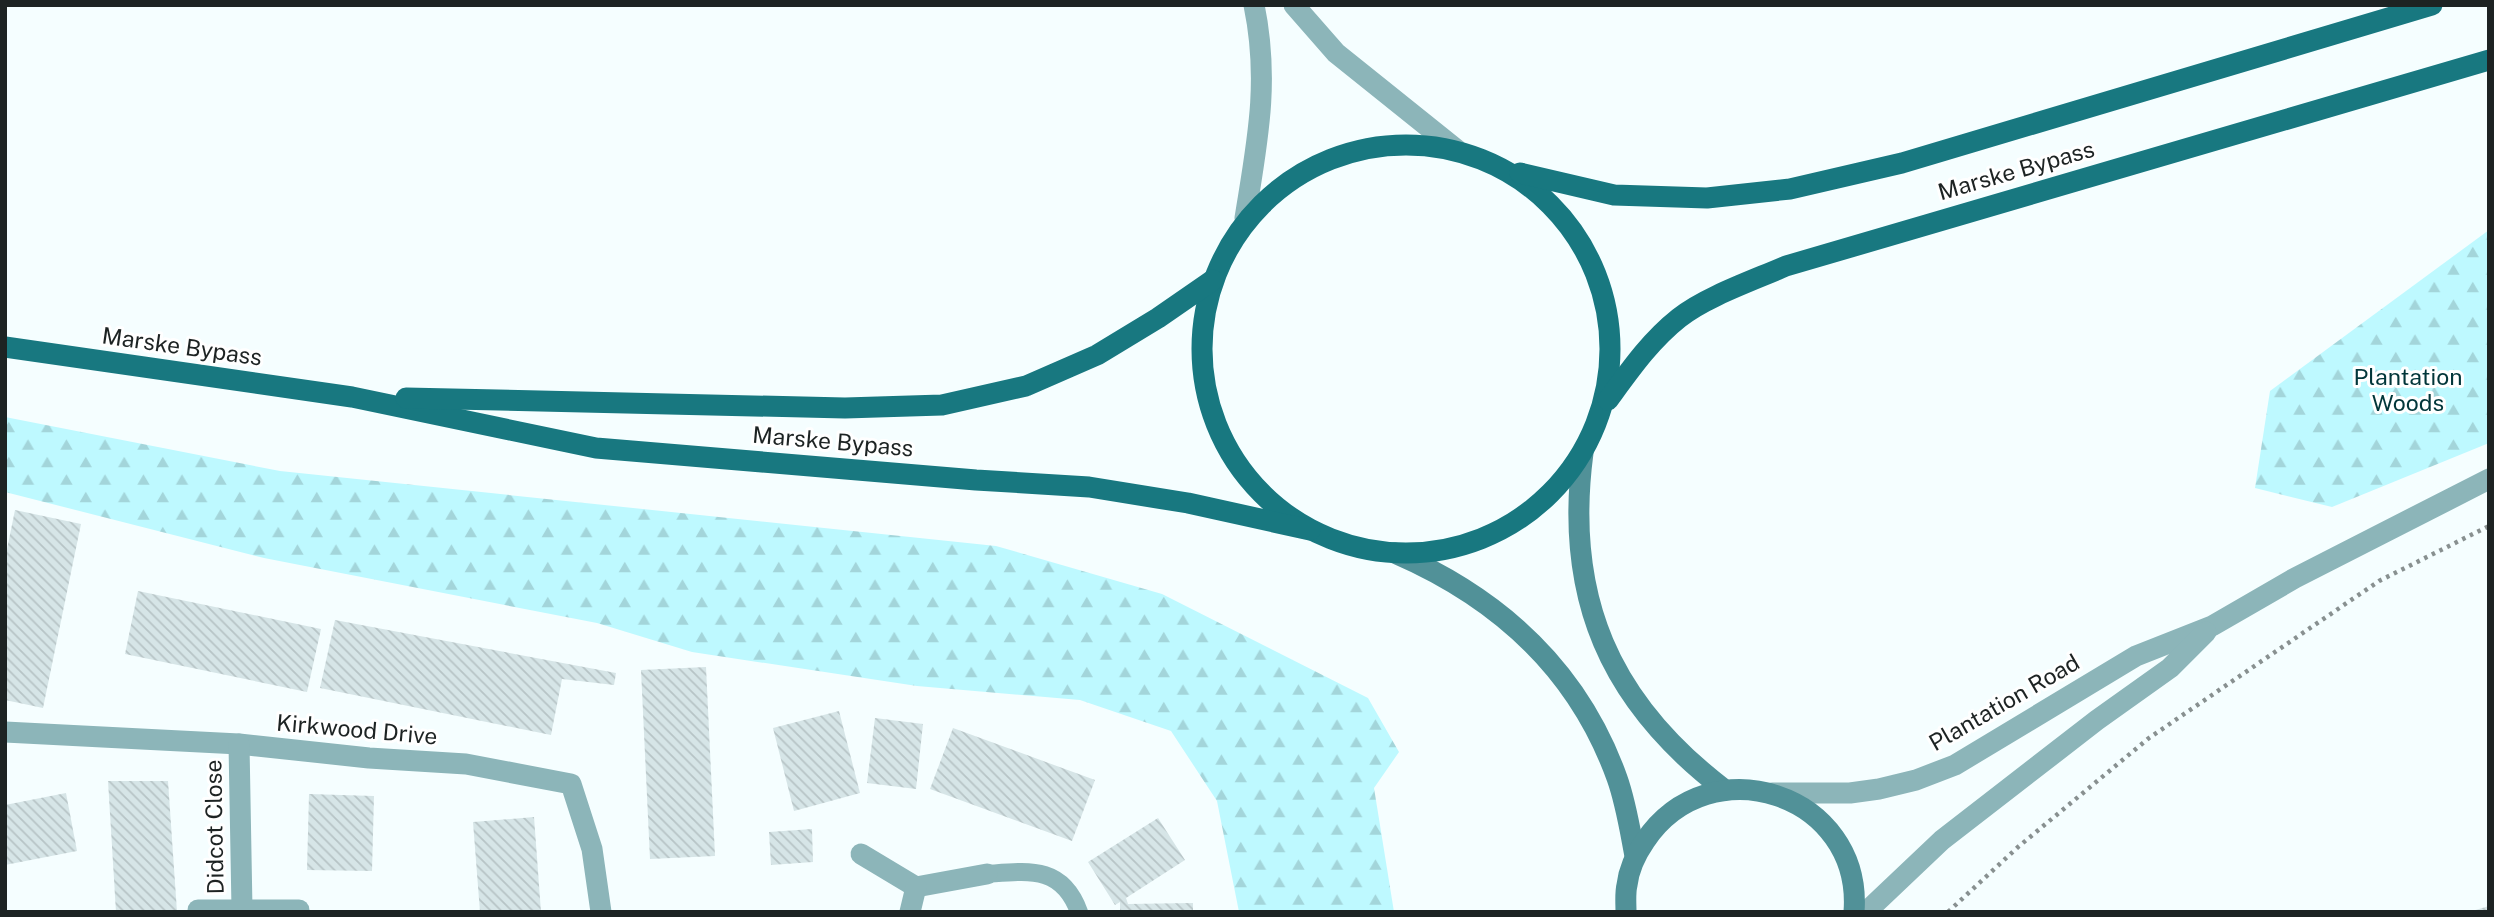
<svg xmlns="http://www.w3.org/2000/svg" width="2494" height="917" viewBox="0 0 2494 917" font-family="'Public Sans',sans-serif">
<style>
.forest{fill:url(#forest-firs)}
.building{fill:url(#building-back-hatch)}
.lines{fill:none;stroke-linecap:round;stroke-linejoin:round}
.path{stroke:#889090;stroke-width:4.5;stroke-dasharray:3.5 5;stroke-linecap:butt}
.service{stroke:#8cb5b9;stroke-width:18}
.minor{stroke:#8cb5b9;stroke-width:21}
.tertiary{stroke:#8cb5b9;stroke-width:21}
.secondary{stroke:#519198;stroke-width:21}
.primary{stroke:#187880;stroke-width:21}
.labels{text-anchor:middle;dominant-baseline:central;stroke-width:6;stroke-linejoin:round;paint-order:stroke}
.street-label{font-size:23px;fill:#1d2323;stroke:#fff}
.park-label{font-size:23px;fill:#01363a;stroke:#fff}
</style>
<defs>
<pattern id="forest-firs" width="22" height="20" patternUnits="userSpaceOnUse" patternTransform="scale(1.75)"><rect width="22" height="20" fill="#bef9ff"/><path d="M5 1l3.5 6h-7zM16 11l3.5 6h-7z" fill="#a3d5da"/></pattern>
<pattern id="building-back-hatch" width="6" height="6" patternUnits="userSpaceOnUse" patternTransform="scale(1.75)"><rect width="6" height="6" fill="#d6e5e7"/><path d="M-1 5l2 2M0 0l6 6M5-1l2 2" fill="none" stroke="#b7c4c6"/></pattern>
</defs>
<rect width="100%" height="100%" fill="#f5feff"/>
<g class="forest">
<polygon points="2489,230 2489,443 2332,507 2255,488 2270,391"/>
<polygon points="5,417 280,471 996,546 1162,594 1368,698 1399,752 1374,788 1394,912 1239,912 1217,801 1171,731 1080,700 917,686 692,652 597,623 264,558 5,492"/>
</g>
<g class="building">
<polygon points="15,510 81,524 43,708 5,700 5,559"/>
<polygon points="138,591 321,629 307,692 125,654"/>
<polygon points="335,620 616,673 614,685 562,679 551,735 320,688"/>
<polygon points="706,667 715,856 650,859 641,670"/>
<polygon points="839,711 860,793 794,811 773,728"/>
<polygon points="875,718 923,724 916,789 867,783"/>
<polygon points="953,728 1095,780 1072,841 930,789"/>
<polygon points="108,781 168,781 177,912 116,912"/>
<polygon points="66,793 77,851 5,865 5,805"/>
<polygon points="309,794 374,796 372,871 307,870"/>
<polygon points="534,817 541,912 480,912 473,822"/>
<polygon points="1158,818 1185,860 1126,898 1128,904 1193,903 1193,912 1120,912 1120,902 1115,905 1088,862"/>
<polygon points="812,829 813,862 771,865 769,832"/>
<polygon points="2489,906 2489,912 2472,912 2472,911"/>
</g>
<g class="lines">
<polyline class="path" points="1948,912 2018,847 2149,738 2379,581 2489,526"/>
<path class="service" d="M987 874C1028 871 1062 865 1079 912"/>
<g class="minor">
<polyline points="5,732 239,744 369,758 466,764 571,784 592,849 601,912"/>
<polyline points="239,744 242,909"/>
<polyline points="1772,793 1850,793 1879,789 1916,780 1955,765 2136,656 2212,626 2295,578 2489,479"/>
<polyline points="861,854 916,887 987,874"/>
<polyline points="198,910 299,910"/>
<polyline points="910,912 916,887"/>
<polyline points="1866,912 1942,840 2097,720 2170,668 2206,632"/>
</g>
<g class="tertiary">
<polyline points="1294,5 1336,53 1457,150"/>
<path d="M1245 218C1257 143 1270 82 1254 5"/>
</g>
<g class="secondary">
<path d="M1583 453C1564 597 1609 702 1725 790"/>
<path d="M1395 553C1499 598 1578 669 1617 778 1626 803 1630 830 1635 856"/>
<path d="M1626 912C1626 903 1625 893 1627 885 1629 868 1636 854 1645 841 1710 744 1863 794 1854 912"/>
</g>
<g class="primary">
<circle cx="1406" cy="349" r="204"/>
<polyline points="1520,173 1614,195 1707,198 1790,189 1902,163 2432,5"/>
<polyline points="5,347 352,397 596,448 976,480 1089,487 1188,503 1310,530"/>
<polyline points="406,398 845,408 942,405 1026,386 1097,355 1158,318 1213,280"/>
<path d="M1608 400C1630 370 1650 341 1679 318 1705 297 1754 280 1786 266L2489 60"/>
</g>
</g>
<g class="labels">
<g class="street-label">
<text transform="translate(2016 170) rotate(-16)">Marske Bypass</text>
<text transform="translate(182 346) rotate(8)">Marske Bypass</text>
<text transform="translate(833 441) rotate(5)">Marske Bypass</text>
<text transform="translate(2004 702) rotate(-30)">Plantation Road</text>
<text transform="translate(357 729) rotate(5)">Kirkwood Drive</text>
<text transform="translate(214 827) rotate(-91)">Didcot Close</text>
</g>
<g class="park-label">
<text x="2408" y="376">Plantation<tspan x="2408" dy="26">Woods</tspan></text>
</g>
</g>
<rect width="2494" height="917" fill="none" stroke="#1d2323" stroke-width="14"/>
</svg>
